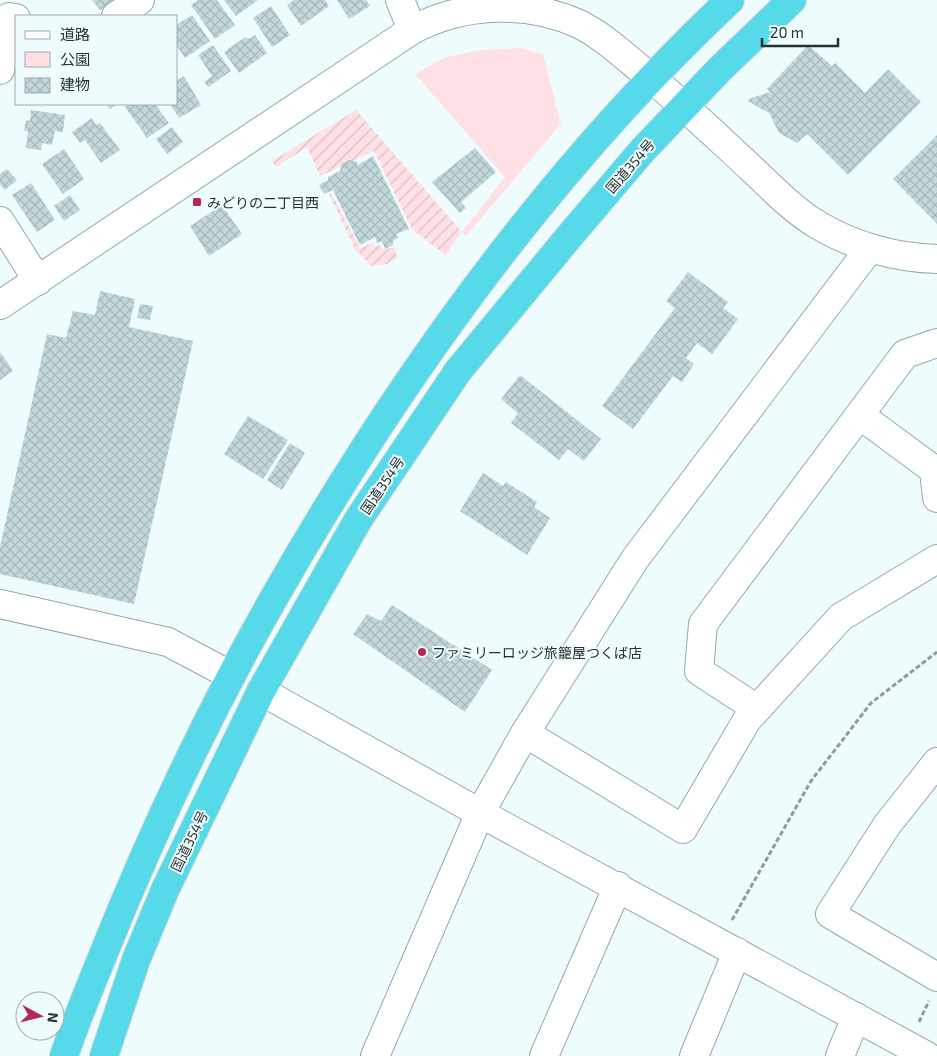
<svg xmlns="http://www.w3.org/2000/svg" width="937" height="1056" viewBox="0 0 937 1056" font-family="'Exo 2','Noto Sans JP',sans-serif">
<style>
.green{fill:#fee0e5}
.garden{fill:url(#garden-furrows)}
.building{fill:url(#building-cross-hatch)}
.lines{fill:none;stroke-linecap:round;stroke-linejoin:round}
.minor-casing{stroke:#94a8ab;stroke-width:30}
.highway-casing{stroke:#d4d6d6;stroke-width:30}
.path{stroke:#909b9c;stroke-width:3;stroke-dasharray:5 2.5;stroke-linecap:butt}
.minor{stroke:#fff;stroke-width:28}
.highway{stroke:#56daea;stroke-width:28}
.poi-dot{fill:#b72856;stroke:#effcfe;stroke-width:2}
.labels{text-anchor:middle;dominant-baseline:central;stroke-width:4;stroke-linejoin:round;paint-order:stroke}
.street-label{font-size:14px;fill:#283031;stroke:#effcfe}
.poi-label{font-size:14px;fill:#283031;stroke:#effcfe;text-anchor:start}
</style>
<defs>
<pattern id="garden-furrows" width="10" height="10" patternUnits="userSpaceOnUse" patternTransform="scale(1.25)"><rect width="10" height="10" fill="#fee0e5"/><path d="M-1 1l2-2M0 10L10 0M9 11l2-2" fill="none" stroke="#dac0c5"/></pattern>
<pattern id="building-cross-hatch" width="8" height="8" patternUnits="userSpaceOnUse" patternTransform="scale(1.25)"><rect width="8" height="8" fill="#c2d7da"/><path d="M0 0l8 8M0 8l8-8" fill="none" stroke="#a7b9bc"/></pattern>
</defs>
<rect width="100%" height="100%" fill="#effcfe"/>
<polygon class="green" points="520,48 543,54 561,124 466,236 462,232 505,177 415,74 446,57 481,50"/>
<g class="garden">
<polygon points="356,110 462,232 445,255 412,229 374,151 320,176 307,147 276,167 272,161"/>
<polygon points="329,194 332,194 360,248 374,242 375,246 380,245 383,250 395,247 397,258 387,264 371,266 355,249"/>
</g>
<g class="building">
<polygon points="92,0 114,0 100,10"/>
<polygon points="198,0 217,0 235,25 215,39 191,5"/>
<polygon points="224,0 258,0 236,16"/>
<polygon points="294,0 325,0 329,6 301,26 287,5"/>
<polygon points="337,0 366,0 370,6 349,19"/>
<polygon points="271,6 290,35 272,47 253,18"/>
<polygon points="192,15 210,41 185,58 176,45 176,25"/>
<polygon points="255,35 267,53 239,73 224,52 245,37 249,39"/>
<polygon points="213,45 231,71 208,87 204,82 212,76 198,55"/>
<polygon points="808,45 832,66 835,63 865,93 888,69 921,102 848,175 807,134 797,143 779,133 769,113 748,101 751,98 770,92 767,89"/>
<polygon points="184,76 201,105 179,118 170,104 176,104 176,81"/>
<polygon points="106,104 117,104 110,109"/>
<polygon points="129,104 155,104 169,123 147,138 125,107"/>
<polygon points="31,110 65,115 63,132 55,131 52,145 42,143 41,150 26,148 28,131 24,131 26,120 30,121"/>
<polygon points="92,118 96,125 100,123 120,150 101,163 85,140 80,143 72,132"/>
<polygon points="172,127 183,142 167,154 156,139"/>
<polygon points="937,135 937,224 893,179"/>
<polygon points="475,148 496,172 461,202 466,208 460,213 432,182"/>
<polygon points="64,149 84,179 63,194 42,164"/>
<polygon points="373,156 409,229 396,234 398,238 393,241 393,245 385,249 382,241 377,243 375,237 360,245 333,190 324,194 319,185 328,180 328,177 340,171 341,165 348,160 356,161 358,165"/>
<polygon points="7,169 17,180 5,190 0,184 0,174"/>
<polygon points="31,183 55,220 37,232 12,195"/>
<polygon points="70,195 80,210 64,221 54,206"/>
<polygon points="222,205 242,234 209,256 190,226"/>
<polygon points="688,272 728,302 723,308 738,319 712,354 697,343 686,358 694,364 682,382 673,376 633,429 602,406 675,308 666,301"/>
<polygon points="100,291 135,299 129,327 193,341 134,604 0,574 0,547 47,334 66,338 73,311 95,315"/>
<polygon points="140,304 153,306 150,320 137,318"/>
<polygon points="1,353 13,371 0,380 0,354"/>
<polygon points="520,375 601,439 584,461 568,449 559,460 511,423 518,413 501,399"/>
<polygon points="248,416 288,440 263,479 224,454"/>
<polygon points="290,443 305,453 282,490 267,480"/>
<polygon points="483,473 503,486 506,482 537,502 534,507 550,518 527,555 460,511"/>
<polygon points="392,605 492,670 465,712 353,634 367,614 381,621"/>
</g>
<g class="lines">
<g class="minor-casing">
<g id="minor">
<polyline points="400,0 412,30"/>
<polyline points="116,16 140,0"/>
<polyline points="0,70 9,17 16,18"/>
<polyline points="0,221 38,281"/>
<path d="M0 305 412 30C464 3 525 0 579 24 601 35 620 52 639 68 679 100 715 135 752 169 773 189 793 210 818 225 853 246 896 258 937 259"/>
<polyline points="861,416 934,470 937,498"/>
<polyline points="0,604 168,642 230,675"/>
<polyline points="261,691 480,813 927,1056"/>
<polyline points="757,709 699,671 703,624 905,354 937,343"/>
<polyline points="525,733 683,829 747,720 841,617 937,559"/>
<polyline points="937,762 887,825 830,914 937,977"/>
<polyline points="375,1056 480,813 525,733 635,559 870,248"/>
<polyline points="544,1056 618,886"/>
<polyline points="694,1056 737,952"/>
<polyline points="840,1056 856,1017"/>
</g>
</g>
<g class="highway-casing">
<g id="highway">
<path d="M64 1056C76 1020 91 985 105 950 154 828 210 710 275 596 399 379 547 172 730 0"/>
<polyline points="104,1056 136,960 165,890 261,691 358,520 458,371 573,232 642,151 720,69 792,0"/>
</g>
</g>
<g class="path">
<polyline points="732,920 811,781 871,703 937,652"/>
<polyline points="919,1022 929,1001"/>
</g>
<use href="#minor" class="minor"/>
<use href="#highway" class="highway"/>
</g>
<g class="poi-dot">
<rect x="192" y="197" width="10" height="10" rx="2.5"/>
<circle cx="422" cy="652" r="5"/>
</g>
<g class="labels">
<g class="street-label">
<text transform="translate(630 166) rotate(-49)">国道354号</text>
<text transform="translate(382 485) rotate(-56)">国道354号</text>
<text transform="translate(189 841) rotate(-64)">国道354号</text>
</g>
<g class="poi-label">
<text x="207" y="202">みどりの二丁目西</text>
<text x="432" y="652">ファミリーロッジ旅籠屋つくば店</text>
</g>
</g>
<rect x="15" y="15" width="162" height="90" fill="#effcfe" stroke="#9faaac"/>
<rect x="25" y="31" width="25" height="8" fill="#ffffff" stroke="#9faaac"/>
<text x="60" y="40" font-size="15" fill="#283031">道路</text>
<rect x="25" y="52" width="25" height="15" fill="#fee0e5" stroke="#9faaac"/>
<text x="60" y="65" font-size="15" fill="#283031">公園</text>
<rect x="25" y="78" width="25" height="15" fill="url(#building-cross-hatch)" stroke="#9faaac"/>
<text x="60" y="90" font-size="15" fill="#283031">建物</text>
<g transform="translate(40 1016) rotate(97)"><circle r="24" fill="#effcfe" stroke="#9faaac"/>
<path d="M0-4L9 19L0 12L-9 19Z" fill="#b72856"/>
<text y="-8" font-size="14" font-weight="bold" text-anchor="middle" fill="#283031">N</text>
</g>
<path d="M762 38v8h76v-8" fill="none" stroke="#283031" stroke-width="2.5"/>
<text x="770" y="38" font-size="15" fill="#283031" stroke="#effcfe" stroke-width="4" paint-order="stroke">20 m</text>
</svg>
